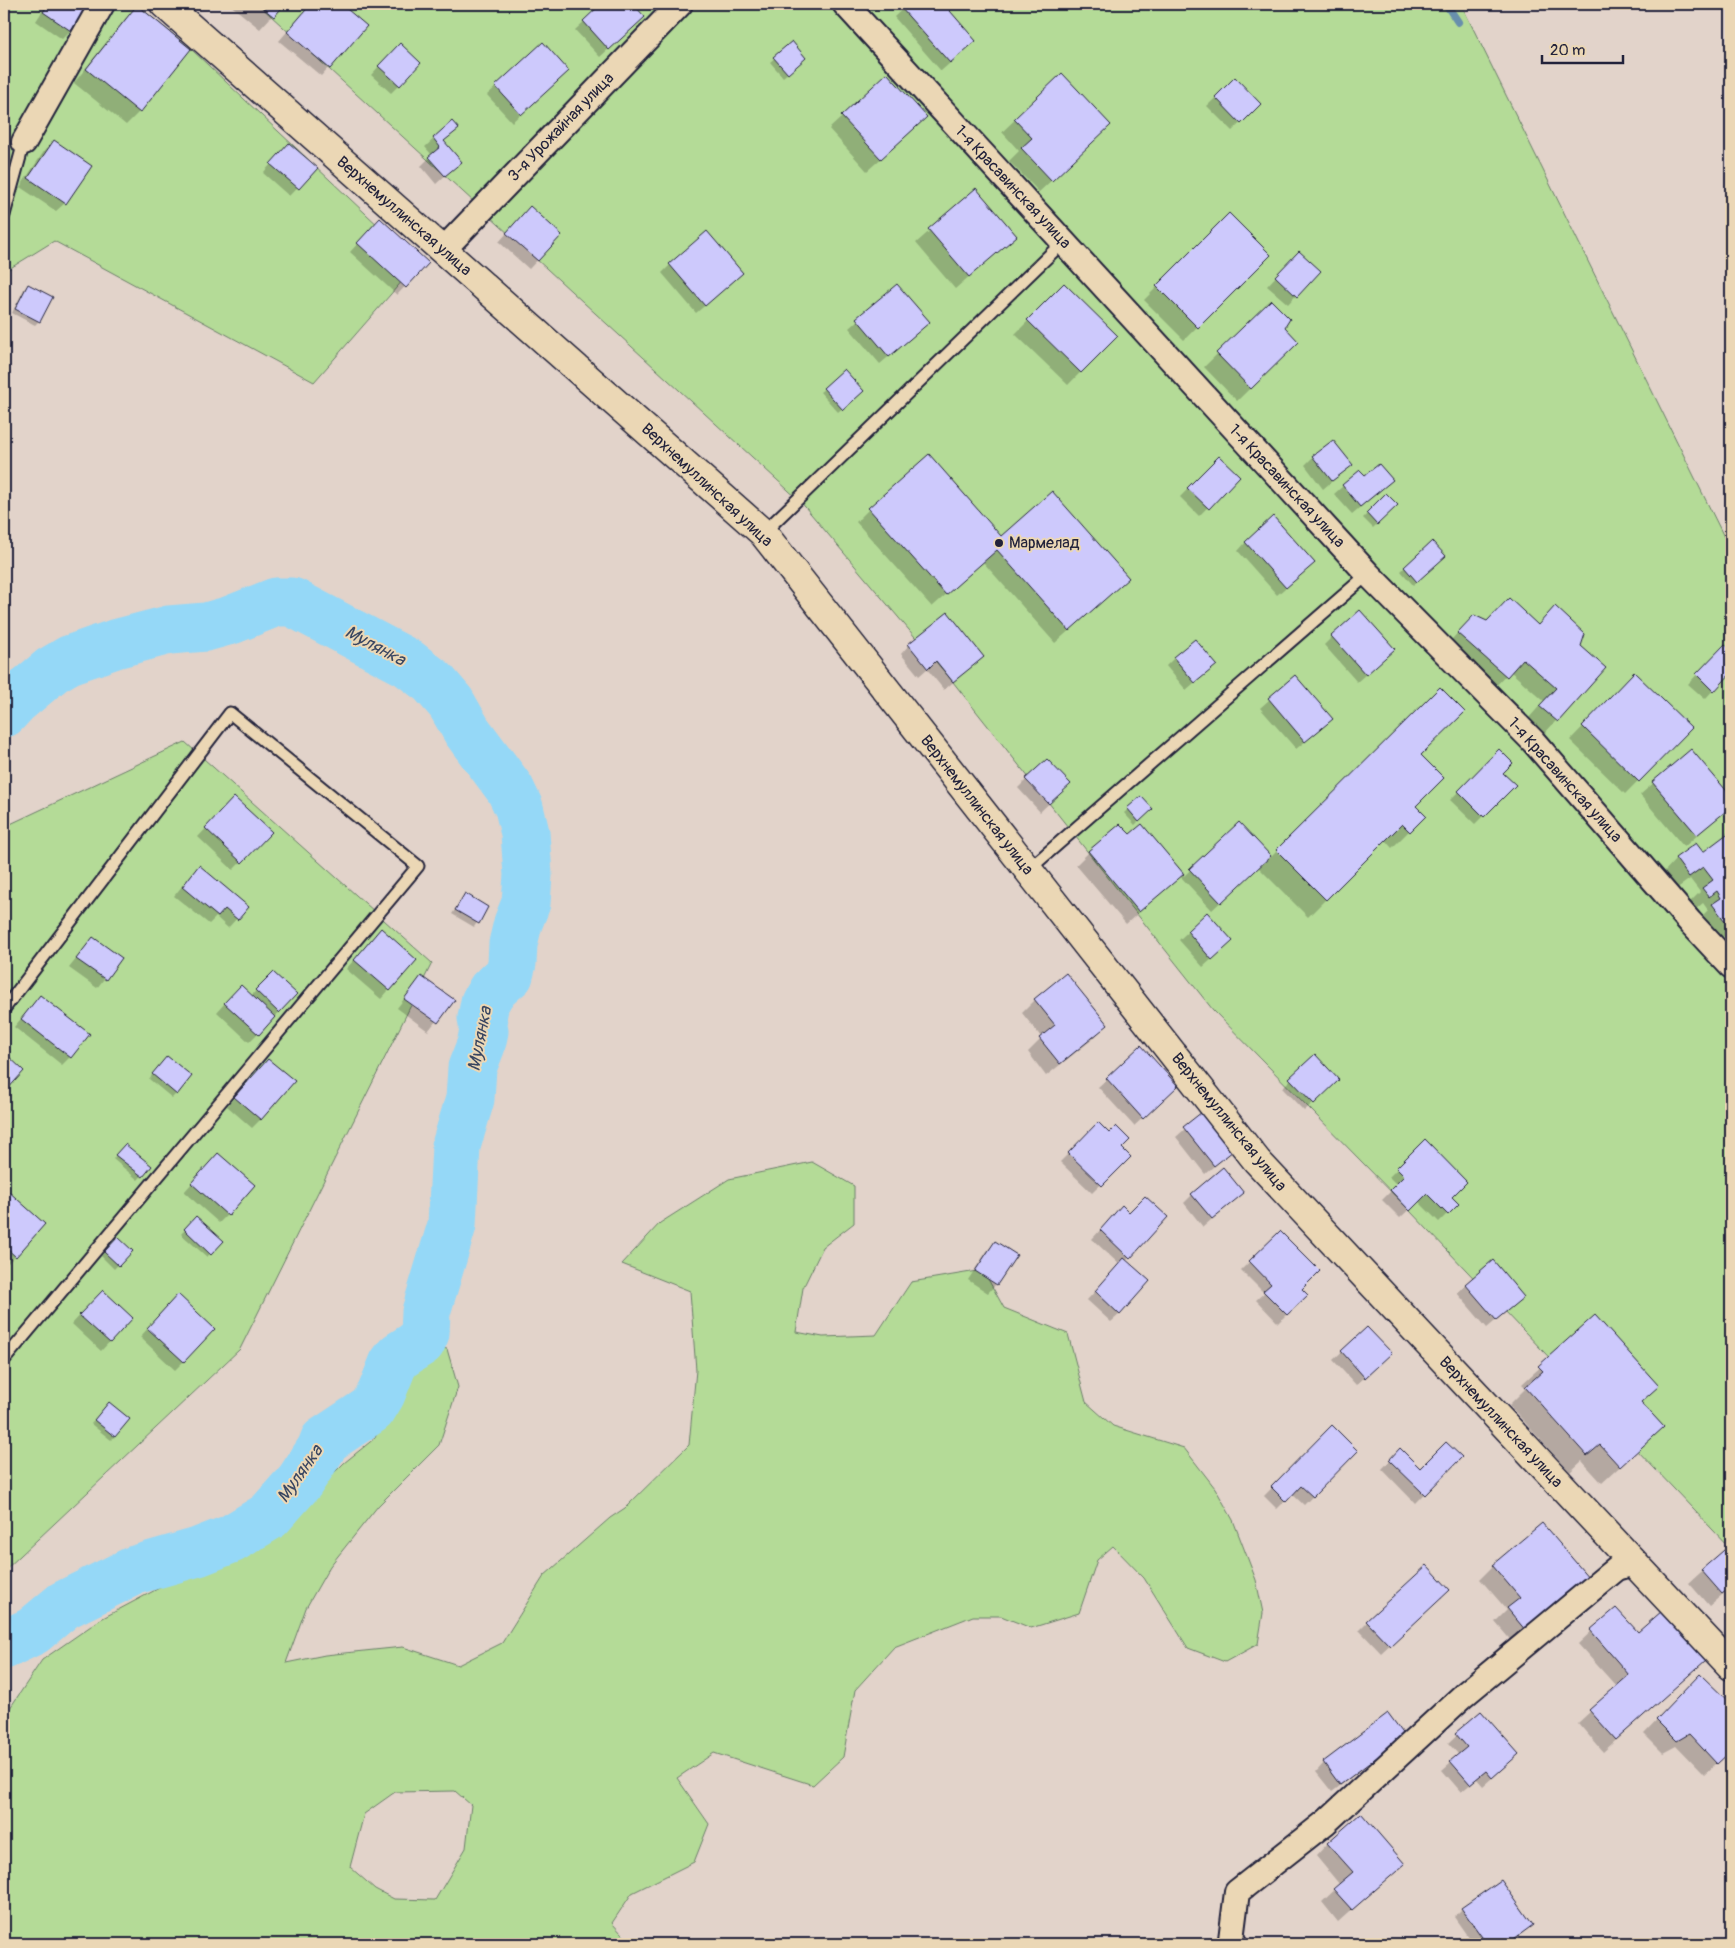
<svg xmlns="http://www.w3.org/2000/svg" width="1735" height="1948" viewBox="0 0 1735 1948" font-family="Pangolin,sans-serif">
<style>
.green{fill:#b4db97;stroke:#6b7e69;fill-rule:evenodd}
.shadow{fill:#0003}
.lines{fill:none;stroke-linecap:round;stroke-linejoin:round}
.stream{stroke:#678fac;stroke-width:8}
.river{stroke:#95d8f7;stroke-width:49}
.building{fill:#cdc9fc;stroke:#22223b}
.service-casing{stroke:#22223b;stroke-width:15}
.minor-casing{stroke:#22223b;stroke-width:28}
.tertiary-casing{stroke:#22223b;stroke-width:31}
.service{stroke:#ebd7b5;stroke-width:11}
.minor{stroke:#ebd7b5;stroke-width:24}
.tertiary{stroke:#ebd7b5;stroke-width:28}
.poi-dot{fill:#22223b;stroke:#ebd7b5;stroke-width:2}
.labels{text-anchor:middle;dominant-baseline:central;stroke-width:4;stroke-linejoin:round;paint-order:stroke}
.street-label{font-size:16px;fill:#22223b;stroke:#ebd7b5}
.poi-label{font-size:16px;fill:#22223b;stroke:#ebd7b5;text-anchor:start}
.water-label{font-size:18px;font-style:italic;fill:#394661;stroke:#ebd7b5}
</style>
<rect width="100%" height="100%" fill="#e2d3ca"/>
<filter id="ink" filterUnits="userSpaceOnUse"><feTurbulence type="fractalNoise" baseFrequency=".02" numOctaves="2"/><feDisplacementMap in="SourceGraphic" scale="10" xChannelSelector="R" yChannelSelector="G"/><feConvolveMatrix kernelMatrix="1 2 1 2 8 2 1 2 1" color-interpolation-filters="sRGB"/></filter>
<g filter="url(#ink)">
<g class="green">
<polygon points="4,4 136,4 191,49 418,263 314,382 54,241 4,272"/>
<polygon points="258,4 1461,4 1731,551 1731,1549 1410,1211 1213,1010 953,682 800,501"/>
<polygon points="185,742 432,963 240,1349 4,1571 4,827"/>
<path d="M812 1162 854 1186V1223L823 1247 803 1288 796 1332 823 1337 876 1335 911 1282 983 1270 1004 1308 1068 1334 1086 1402 1113 1426 1184 1448 1215 1488 1233 1520 1256 1580 1263 1613 1258 1644 1225 1662 1188 1648 1144 1578 1113 1546 1097 1560 1079 1613 1031 1628 1001 1616H973L894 1647 855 1690 843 1757 813 1785 714 1753 677 1778 709 1824 694 1862 632 1893 612 1923 631 1944H7L4 1932V1717L42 1660 101 1619 208 1562 249 1547 278 1527 301 1500 322 1485 344 1463 375 1438 394 1395 396 1381 403 1367 415 1354 431 1346 447 1349 458 1387 439 1445 378 1506 330 1566 306 1608 286 1663 325 1655 403 1647 458 1665 502 1643 544 1576 610 1518 625 1508 689 1445 696 1370 690 1291 622 1264 660 1223 729 1179ZM455 1791 471 1805 466 1848 435 1900 394 1899 375 1889 350 1867 364 1814 395 1792Z"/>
</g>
<g class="shadow">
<polygon points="47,4 79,4 71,30 62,39 36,21"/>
<polygon points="229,4 283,4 260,29"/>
<polygon points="311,4 339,4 365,26 321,76 279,41"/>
<polygon points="603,4 631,4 643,17 600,57 575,30"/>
<polygon points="908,4 942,4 975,41 941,71 894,17"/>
<polygon points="137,7 139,112 126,125 74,83 125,19"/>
<polygon points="792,43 801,62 783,77 770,62"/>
<polygon points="543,44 559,80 512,122 487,95"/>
<polygon points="391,53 399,85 391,93 371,75"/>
<polygon points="1062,75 1097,138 1039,192 1009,161 1019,151 1002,132"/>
<polygon points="1235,79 1260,104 1232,131 1207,106"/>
<polygon points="842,117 913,130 867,171 829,129"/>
<polygon points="451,123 457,129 443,142 460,162 436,184 421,166 432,155 425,147"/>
<polygon points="54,142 90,166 65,203 56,211 20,187 45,150"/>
<polygon points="281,153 316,168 289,196 263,173"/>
<polygon points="976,190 1015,236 955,289 916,243"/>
<polygon points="1229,215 1269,255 1184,340 1144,300"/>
<polygon points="522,216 561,235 529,269 499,242"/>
<polygon points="372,228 427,263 397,295 350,252"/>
<polygon points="1290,261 1319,271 1288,304 1267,286"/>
<polygon points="670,265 733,282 696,313 662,273"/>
<polygon points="28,285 39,321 35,325 12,313 24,289"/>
<polygon points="897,285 920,330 880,364 849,328"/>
<polygon points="1064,285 1116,336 1068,385 1015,334"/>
<polygon points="1271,301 1283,327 1297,342 1237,401 1204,367"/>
<polygon points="824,389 862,391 838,412 820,392"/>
<polygon points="1219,457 1238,476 1199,516 1180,497"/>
<polygon points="1313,457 1351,465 1323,489 1305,465"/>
<polygon points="1360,471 1383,488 1352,514 1334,494"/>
<polygon points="1386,495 1396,505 1373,528 1363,518"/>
<polygon points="869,509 1001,538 1115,590 1055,643 983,562 932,607 856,522"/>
<polygon points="1246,542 1305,571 1277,595 1238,551"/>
<polygon points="1432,543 1444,556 1413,585 1401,571"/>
<polygon points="1487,622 1579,646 1604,668 1544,734 1528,719 1544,701 1510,671 1493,689 1445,647 1461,629"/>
<polygon points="1332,637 1385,657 1357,682 1324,645"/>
<polygon points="909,645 983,657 944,690 927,669 919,676 901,654"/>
<polygon points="1725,645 1731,651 1731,671 1705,699 1688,684"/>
<polygon points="1174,658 1215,665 1186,690 1166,666"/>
<polygon points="1634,674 1690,728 1625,794 1570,740"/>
<polygon points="1295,677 1323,727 1296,749 1260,708"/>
<polygon points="1440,689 1420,755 1415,806 1424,816 1392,848 1385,840 1308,917 1258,867 1212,910 1180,876 1126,924 1076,865 1089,852 1129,836 1142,826 1184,876 1239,823 1271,857"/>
<polygon points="1691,750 1731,797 1731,806 1684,847 1640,795"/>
<polygon points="1499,751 1501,773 1514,785 1475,824 1450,800"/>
<polygon points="1026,780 1061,792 1040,812 1018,788"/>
<polygon points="1141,797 1151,809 1135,825 1124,813"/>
<polygon points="226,807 270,832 233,870 198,837"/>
<polygon points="1731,833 1731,931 1717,941 1700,918 1708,910 1703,903 1696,909 1690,902 1700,892 1690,879 1676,889 1664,872 1676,859 1703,854"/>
<polygon points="191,875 247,907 228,928 216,917 209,924 174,896"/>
<polygon points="465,895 487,908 474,927 452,914"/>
<polygon points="1207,914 1223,949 1203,967 1179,940"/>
<polygon points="381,930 389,990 381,999 346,969"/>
<polygon points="93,938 120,958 97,988 69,968"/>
<polygon points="273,973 279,1012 249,1042 217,1012 232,995 251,996"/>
<polygon points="421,977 453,1000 428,1031 397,1008"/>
<polygon points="40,996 70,1057 62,1065 14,1027"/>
<polygon points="1035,1000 1106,1025 1094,1038 1046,1076 1028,1052 1042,1038 1022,1013"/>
<polygon points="1315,1056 1329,1088 1304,1111 1282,1088"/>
<polygon points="163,1061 176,1094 172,1098 149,1079"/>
<polygon points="260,1069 260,1120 252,1128 227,1106"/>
<polygon points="1107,1079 1168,1095 1134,1126 1098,1087"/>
<polygon points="1202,1114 1231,1151 1205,1174 1176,1137"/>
<polygon points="1098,1124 1129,1157 1092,1193 1060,1162"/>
<polygon points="1425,1141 1450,1197 1457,1204 1439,1222 1418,1201 1400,1218 1382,1200 1397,1185 1389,1177"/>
<polygon points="121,1149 150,1166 138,1180 113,1159"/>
<polygon points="210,1163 227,1215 219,1223 184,1192"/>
<polygon points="7,1191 15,1256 7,1264 4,1262 4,1195"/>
<polygon points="1242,1193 1203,1227 1184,1203 1192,1195"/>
<polygon points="1129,1214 1167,1217 1126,1261 1120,1314 1111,1322 1087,1300 1120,1265 1092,1239 1114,1215"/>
<polygon points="196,1218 222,1241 207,1257 181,1234"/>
<polygon points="1280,1232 1300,1289 1306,1295 1278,1323 1256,1300 1264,1293 1241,1270"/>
<polygon points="118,1239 131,1251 114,1269 101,1256"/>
<polygon points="995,1243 1015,1256 996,1284 988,1293 968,1280 987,1251"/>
<polygon points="1493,1262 1514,1305 1487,1328 1457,1293"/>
<polygon points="94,1300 131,1319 101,1351 72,1324"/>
<polygon points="170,1304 184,1361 175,1370 140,1337"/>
<polygon points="1595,1317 1640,1403 1663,1427 1602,1483 1582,1461 1570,1472 1509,1405 1526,1388 1522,1384"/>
<polygon points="1367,1328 1382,1362 1356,1385 1333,1360"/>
<polygon points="105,1407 114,1437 111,1440 91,1424"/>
<polygon points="1332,1427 1357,1451 1304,1505 1292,1494 1277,1509 1264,1496"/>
<polygon points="1400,1450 1420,1470 1460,1457 1415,1503 1382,1469"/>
<polygon points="1731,1545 1731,1592 1729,1589 1709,1606 1689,1583"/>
<polygon points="1493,1566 1587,1578 1513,1643 1495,1622 1507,1610 1480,1579"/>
<polygon points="1440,1598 1381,1653 1359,1630 1367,1622"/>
<polygon points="1615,1609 1638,1634 1691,1673 1603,1752 1578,1723 1617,1687 1578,1644"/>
<polygon points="1700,1676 1731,1705 1731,1750 1704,1775 1676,1746 1663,1753 1644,1734"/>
<polygon points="1480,1713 1509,1763 1483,1786 1477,1779 1461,1792 1442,1770 1459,1755 1448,1743"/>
<polygon points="1395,1744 1332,1792 1316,1772 1324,1763"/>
<polygon points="1328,1843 1403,1864 1338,1922 1322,1902 1340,1885 1316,1856"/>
<polygon points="1462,1909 1532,1925 1508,1944 1473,1944 1454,1917"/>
</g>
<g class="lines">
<polyline class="stream" points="1446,4 1458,22"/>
<polyline class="river" points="4,713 15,701 52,670 69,660 115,644 169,630 206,627 231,620 276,602 292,602 408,663 433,682 451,703 467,731 510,789 519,808 525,833 528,875 526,903 518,923 513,944 512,963 509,975 492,990 485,1002 482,1018 484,1031 481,1045 472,1068 470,1099 456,1146 452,1225 426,1312 425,1333 421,1342 399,1356 393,1364 381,1394 372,1409 324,1441 321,1449 300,1481 269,1516 231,1539 198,1552 135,1570 64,1605 33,1631 4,1645"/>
</g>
<g class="building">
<polygon points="49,4 80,4 79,6 86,10 71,31 43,12"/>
<polygon points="258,4 285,4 274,17"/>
<polygon points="311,4 341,4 367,26 330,69 287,32"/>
<polygon points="601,4 633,4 645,17 609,50 583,21"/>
<polygon points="906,4 944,4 976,41 950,63 901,8"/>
<polygon points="137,5 191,49 140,113 86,69"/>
<polygon points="792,41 806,58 788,74 773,57"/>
<polygon points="543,42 569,71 521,115 495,86"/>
<polygon points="400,43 421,63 400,86 378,66"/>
<polygon points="887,73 927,117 881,159 841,116"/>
<polygon points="1062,73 1111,125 1052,181 1021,148 1032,138 1014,119"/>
<polygon points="1235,77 1261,104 1241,124 1215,97"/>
<polygon points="452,121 459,129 444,141 462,162 445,176 428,157 440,147 433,138"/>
<polygon points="54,140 92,166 66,204 28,178"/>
<polygon points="289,143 318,168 299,189 270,164"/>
<polygon points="976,188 1017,236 969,277 928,229"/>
<polygon points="530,206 562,235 538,261 506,233"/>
<polygon points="1229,213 1271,255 1198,328 1156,286"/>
<polygon points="380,218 429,263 406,288 357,243"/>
<polygon points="707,231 743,273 705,306 669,264"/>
<polygon points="1299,251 1321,271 1297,297 1275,276"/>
<polygon points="1064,283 1118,336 1081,373 1027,320"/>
<polygon points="28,284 53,297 40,322 15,309"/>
<polygon points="897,284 930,322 889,357 856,318"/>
<polygon points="1271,300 1290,319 1285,327 1299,342 1251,389 1216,353"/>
<polygon points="844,369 864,391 843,410 823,388"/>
<polygon points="1333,440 1353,465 1332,481 1312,456"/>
<polygon points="929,454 1001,536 1052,491 1129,578 1069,631 997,550 946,595 868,508"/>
<polygon points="1219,456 1240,476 1209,509 1187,488"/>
<polygon points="1379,464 1393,480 1360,507 1342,485 1360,470 1365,475"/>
<polygon points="1386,493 1398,505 1377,525 1366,513"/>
<polygon points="1273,516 1315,563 1286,588 1245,542"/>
<polygon points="1432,541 1446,556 1417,582 1404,567"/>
<polygon points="1509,598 1538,625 1555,606 1585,634 1581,646 1606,668 1558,722 1539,706 1556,688 1523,659 1507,677 1457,633 1474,615 1487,621"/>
<polygon points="1360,610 1395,649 1366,675 1331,636"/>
<polygon points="948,612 984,657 953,682 936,661 928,669 908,644"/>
<polygon points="1195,639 1217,665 1195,683 1173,657"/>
<polygon points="1725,644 1731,650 1731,673 1714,692 1696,674"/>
<polygon points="1634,672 1692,728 1639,782 1582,726"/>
<polygon points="1295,675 1333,719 1305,742 1268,698"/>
<polygon points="1440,687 1465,712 1421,755 1444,778 1416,806 1426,816 1410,832 1402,824 1326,900 1276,850"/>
<polygon points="1499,749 1513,763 1503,773 1516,785 1484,817 1458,791"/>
<polygon points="1691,749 1731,796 1731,807 1697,835 1652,782"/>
<polygon points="1047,759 1071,784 1049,804 1025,779"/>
<polygon points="1141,796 1153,809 1139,822 1127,808"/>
<polygon points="234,797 272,832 242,863 205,828"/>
<polygon points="1239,822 1271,856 1221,903 1189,869"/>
<polygon points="1120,824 1130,834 1142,824 1184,874 1139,912 1088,851"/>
<polygon points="1731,831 1731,929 1712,904 1721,898 1717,891 1709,897 1702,888 1713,880 1703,867 1689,877 1675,858 1696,843 1703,852"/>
<polygon points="199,865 249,907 238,920 225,909 218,917 182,887"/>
<polygon points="465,893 488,907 479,924 455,910"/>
<polygon points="1207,912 1233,941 1212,960 1187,931"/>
<polygon points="381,928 417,960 390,991 354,960"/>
<polygon points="93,937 122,958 106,980 76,959"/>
<polygon points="4,952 10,958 4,965"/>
<polygon points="273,972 297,994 279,1013 255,990"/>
<polygon points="1066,973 1108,1025 1060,1064 1039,1038 1055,1025 1034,999"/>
<polygon points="421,976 455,1000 438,1023 404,999"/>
<polygon points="241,985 275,1017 259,1035 224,1003"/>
<polygon points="40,995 90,1034 71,1058 21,1019"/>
<polygon points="1141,1045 1178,1086 1143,1119 1106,1078"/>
<polygon points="4,1052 24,1071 5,1092 4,1090"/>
<polygon points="1315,1054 1339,1080 1314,1104 1289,1078"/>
<polygon points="167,1056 192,1076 177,1095 152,1074"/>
<polygon points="268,1059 295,1081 261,1120 234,1097"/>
<polygon points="1202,1112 1233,1151 1214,1166 1183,1127"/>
<polygon points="1098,1122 1109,1133 1116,1126 1130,1140 1122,1148 1131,1157 1102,1186 1068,1153"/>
<polygon points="1425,1139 1467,1182 1452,1197 1459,1204 1448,1215 1427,1194 1410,1211 1390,1190 1404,1176 1396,1168"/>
<polygon points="125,1144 152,1166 143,1177 115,1155"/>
<polygon points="218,1153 255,1185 228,1216 191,1183"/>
<polygon points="1223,1167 1244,1193 1212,1219 1191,1194"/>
<polygon points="7,1190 45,1224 16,1257 4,1246 4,1194"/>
<polygon points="1145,1196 1168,1217 1130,1259 1100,1230 1122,1205 1129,1212"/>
<polygon points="196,1216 224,1241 211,1255 184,1229"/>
<polygon points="1280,1231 1320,1271 1302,1289 1308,1295 1287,1315 1263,1291 1271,1284 1249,1261"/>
<polygon points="118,1237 133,1251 119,1266 104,1252"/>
<polygon points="995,1241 1017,1255 997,1285 975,1271"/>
<polygon points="1124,1258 1150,1281 1120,1315 1095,1291"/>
<polygon points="1493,1260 1524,1297 1496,1320 1465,1284"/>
<polygon points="103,1290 133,1318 110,1343 79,1315"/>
<polygon points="178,1294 215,1329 184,1362 147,1328"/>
<polygon points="1595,1315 1659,1386 1641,1402 1664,1427 1620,1467 1600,1445 1587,1456 1525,1387 1543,1371 1538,1366"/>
<polygon points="1367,1327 1392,1353 1365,1378 1341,1351"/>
<polygon points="109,1402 130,1419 115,1437 94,1420"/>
<polygon points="1332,1425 1358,1451 1313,1497 1301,1486 1286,1502 1271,1487"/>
<polygon points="1446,1442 1462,1457 1425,1495 1389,1460 1400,1448 1420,1468"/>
<polygon points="1542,1523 1589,1578 1526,1631 1507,1608 1520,1598 1492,1565"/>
<polygon points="1731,1544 1731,1587 1722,1594 1701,1570"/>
<polygon points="1427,1565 1450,1590 1390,1646 1366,1621"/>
<polygon points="1616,1608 1638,1632 1662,1611 1706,1660 1616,1740 1589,1710 1629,1675 1590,1630"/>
<polygon points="1700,1674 1731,1704 1731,1751 1717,1764 1689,1734 1677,1741 1656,1720"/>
<polygon points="1481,1711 1519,1754 1492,1778 1486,1771 1470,1784 1450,1761 1467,1747 1455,1733"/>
<polygon points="1388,1713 1405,1736 1340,1785 1323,1762"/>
<polygon points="1361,1813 1405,1864 1352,1910 1333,1889 1353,1872 1327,1843"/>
<polygon points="1501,1880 1533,1925 1507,1944 1487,1944 1461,1908"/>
</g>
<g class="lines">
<g class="service-casing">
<g id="service">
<polyline points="4,215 24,142"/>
<polyline points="763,533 1063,242"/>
<polyline points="1028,870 1368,574"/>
<polyline points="4,1009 230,713 418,866 4,1360"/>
</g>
</g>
<g class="minor-casing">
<g id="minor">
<polyline points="845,4 1368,574 1533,741 1690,922 1731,966"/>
<polyline points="24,142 102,4"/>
<polyline points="443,250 680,4"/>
<polyline points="1235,1944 1231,1939 1237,1892 1326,1822 1464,1695 1617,1568 1634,1563"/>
</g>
</g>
<g class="tertiary-casing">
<polyline id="tertiary" points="164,4 763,533 1257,1161 1731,1666"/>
</g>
<use href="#service" class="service"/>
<use href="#minor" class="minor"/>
<use href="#tertiary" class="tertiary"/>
</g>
</g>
<circle class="poi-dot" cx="999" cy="543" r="5"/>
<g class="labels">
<g class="street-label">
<text transform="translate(561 127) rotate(-46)">3-я Урожайная улица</text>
<text transform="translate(1013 187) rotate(47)">1-я Красавинская улица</text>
<text transform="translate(404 216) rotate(41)">Верхнемуллинская улица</text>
<text transform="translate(707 485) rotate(43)">Верхнемуллинская улица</text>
<text transform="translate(1287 486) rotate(47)">1-я Красавинская улица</text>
<text transform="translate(1565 780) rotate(48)">1-я Красавинская улица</text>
<text transform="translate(977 805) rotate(52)">Верхнемуллинская улица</text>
<text transform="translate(1229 1122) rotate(51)">Верхнемуллинская улица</text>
<text transform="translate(1501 1422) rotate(47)">Верхнемуллинская улица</text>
</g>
<g class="poi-label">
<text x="1009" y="543">Мармелад</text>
</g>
<g class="water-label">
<text transform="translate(375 646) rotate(28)">Мулянка</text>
<text transform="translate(480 1039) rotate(-79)">Мулянка</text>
<text transform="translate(300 1474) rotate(-55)">Мулянка</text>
</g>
</g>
<rect width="1735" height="1948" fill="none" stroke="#ebd7b5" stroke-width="20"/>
<rect x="10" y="10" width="1715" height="1928" fill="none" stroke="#22223b" stroke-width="2" filter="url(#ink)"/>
<path d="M1542 55v8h81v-8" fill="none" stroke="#22223b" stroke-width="2.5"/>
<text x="1550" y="55" font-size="15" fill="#22223b" stroke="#ebd7b5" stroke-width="4" paint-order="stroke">20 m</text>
</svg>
